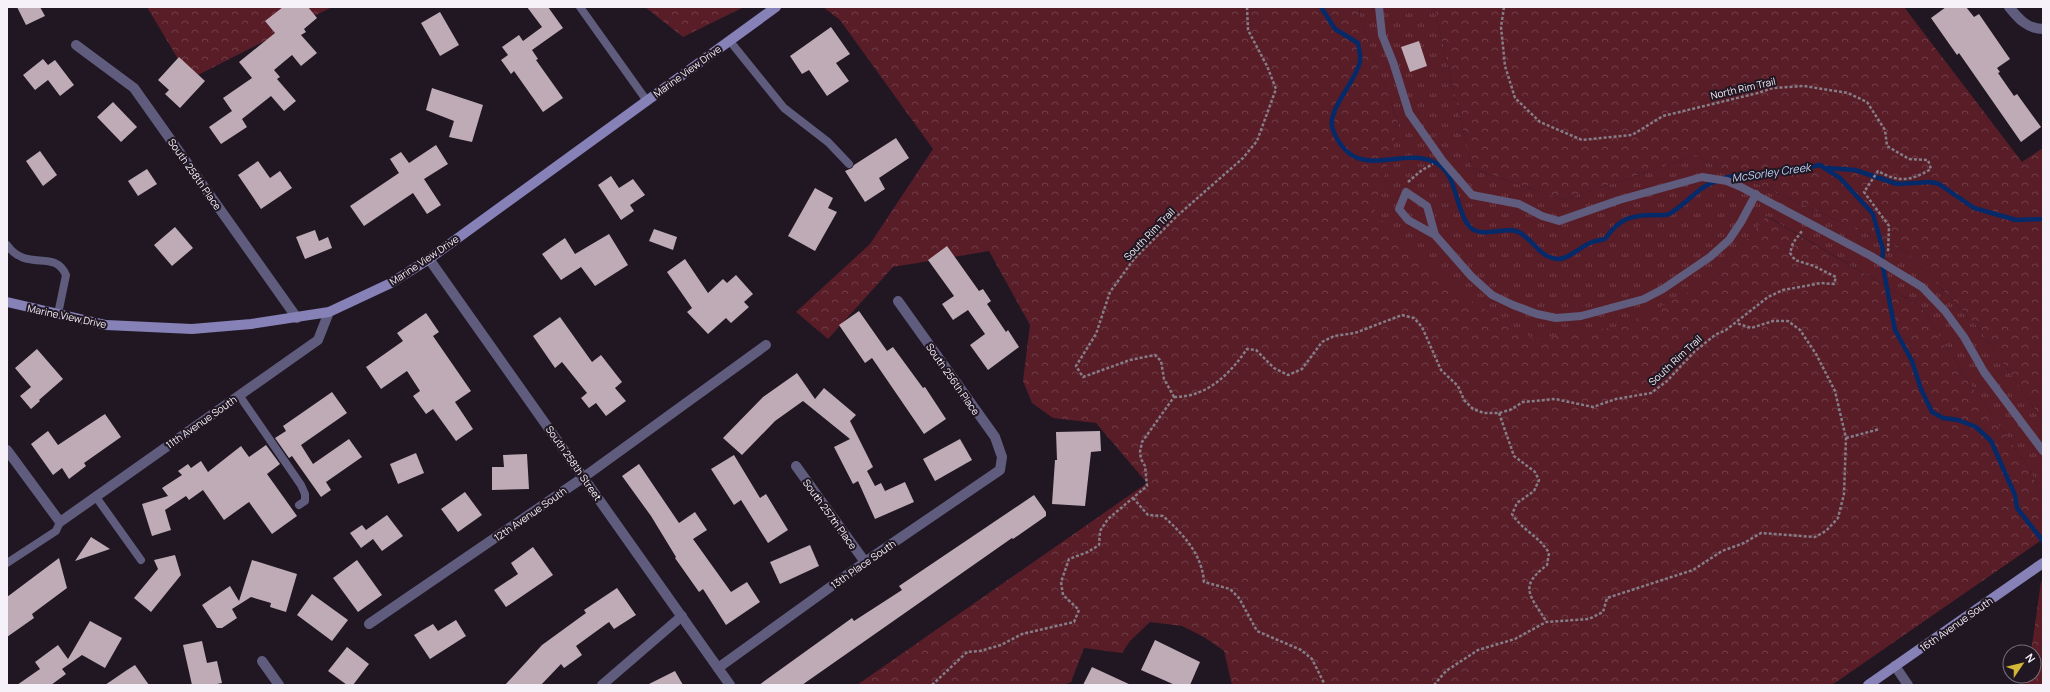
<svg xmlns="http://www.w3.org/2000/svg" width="2050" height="692" viewBox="0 0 2050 692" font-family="Manrope,sans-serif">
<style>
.forest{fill:url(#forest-crowns)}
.park{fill:url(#park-tufts)}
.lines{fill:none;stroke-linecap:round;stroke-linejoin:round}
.stream{stroke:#052a6a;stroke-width:4.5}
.building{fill:#beabb5}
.path{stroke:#857d87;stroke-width:2.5;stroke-dasharray:3 2;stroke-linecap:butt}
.lane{stroke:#5f5c7e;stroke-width:8}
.street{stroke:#5f5c7e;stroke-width:10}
.secondary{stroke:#8681b7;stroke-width:10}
.labels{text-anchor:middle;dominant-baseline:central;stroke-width:4;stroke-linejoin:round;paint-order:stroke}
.street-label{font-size:10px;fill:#f6f0f8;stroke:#201723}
.water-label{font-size:11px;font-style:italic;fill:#bcd3fa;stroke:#201723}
</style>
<defs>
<pattern id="forest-crowns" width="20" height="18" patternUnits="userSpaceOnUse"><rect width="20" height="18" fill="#591d28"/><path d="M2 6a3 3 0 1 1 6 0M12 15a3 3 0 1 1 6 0" fill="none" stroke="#713e48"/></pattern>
<pattern id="park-tufts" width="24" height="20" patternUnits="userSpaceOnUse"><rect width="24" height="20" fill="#591d28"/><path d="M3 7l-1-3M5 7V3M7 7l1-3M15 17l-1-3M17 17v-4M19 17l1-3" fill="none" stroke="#713e48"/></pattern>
</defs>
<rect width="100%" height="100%" fill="#201723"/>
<g class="forest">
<polygon points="147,7 332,7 190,79"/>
<polygon points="645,7 744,7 683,37"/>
<polygon points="823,7 1359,7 1360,18 1399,125 1375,213 1713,280 1766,216 1921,307 1965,376 2031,471 2043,500 2043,539 1832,685 1232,685 1224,651 1204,637 1182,626 1150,622 1130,641 1122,653 1084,648 1071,682 1064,685 857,685 1147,483 1096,423 1053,418 1032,403 1023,381 1030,325 989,251 893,267 828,339 796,312 870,244 933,149 840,20"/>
<polygon points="1434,7 1904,7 2022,162 2043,148 2043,421 1978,327 1907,252 1695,156 1563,200 1472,168"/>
<polygon points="2043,581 2043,685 2027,685 2022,676 2034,676 2034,652 2031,652 2041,582"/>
</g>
<polygon class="park" points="1359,7 1434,7 1472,168 1563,200 1695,156 1907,252 1978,327 2043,421 2043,500 2031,471 1965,376 1921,307 1767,216 1713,280 1622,326 1534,339 1460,294 1374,213 1399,125 1360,18"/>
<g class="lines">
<g class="stream">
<path d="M1321 7 1335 29 1358 43C1359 50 1361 55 1360 61 1357 81 1325 111 1333 130 1355 185 1399 146 1434 162 1458 172 1454 208 1469 226 1479 239 1502 227 1516 231 1532 236 1538 258 1558 259 1569 259 1580 247 1590 243 1595 241 1600 240 1605 239 1619 219 1630 215 1654 215 1659 215 1665 216 1669 214 1686 205 1698 186 1717 181"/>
<polyline points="1820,165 1840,178 1873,214 1883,250 1882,262 1895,330 1912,361 1921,389 1932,412 1943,418 1958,420 1976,427 1991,441 2015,495 2017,508 2043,541"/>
<polyline points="1827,168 1855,170 1897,184 1931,182 1939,184 1974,208 2016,220 2043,219"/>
<polyline points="1724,178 1743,174 1784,172 1820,165"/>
</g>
</g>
<g class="building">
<polygon points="17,7 40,7 45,16 26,25"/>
<polygon points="283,7 308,7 317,18 304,29 306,32 301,35 317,53 301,66 292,55 274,70 280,77 277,79 296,101 284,111 271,96 242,119 247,127 221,144 209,127 232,111 223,98 252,78 239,62 275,33 265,21"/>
<polygon points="527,7 548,7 563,28 532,50 538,59 536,60 563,98 543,112 514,71 511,74 501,60 508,55 502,47 519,35 523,41 542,27"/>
<polygon points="1946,7 1966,7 1974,17 1979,14 2010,59 1997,68 2000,72 1998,73 2014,96 2017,94 2041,127 2021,142 1959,53 1957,55 1931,18"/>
<polygon points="440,12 459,45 440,56 421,23"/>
<polygon points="831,27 850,54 836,63 849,81 827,96 809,70 802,74 790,56"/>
<polygon points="1419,41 1427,66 1410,72 1401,47"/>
<polygon points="179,57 205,81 180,108 165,94 169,90 158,80"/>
<polygon points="43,59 48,65 55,60 74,85 60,96 48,80 35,90 23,75"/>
<polygon points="432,88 483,105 472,142 449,137 454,121 426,110"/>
<polygon points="113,102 137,127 121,142 97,117"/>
<polygon points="896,138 909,158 879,178 885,189 865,202 845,171 852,168 854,165"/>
<polygon points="436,145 448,164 424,179 441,205 427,214 413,193 364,226 350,206 399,173 390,159 401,152 409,163"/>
<polygon points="40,151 57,175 43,186 26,161"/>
<polygon points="258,161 270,178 280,171 292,188 261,209 238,175"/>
<polygon points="147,169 157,184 138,196 128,181"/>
<polygon points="611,176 619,188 633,179 645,195 630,205 634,211 621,220 598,185"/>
<polygon points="815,188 833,198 828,208 837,212 815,251 788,236"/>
<polygon points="175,227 193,248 172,266 154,245"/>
<polygon points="654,229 677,237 673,250 649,241"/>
<polygon points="315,230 319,241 328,237 332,248 305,259 296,237"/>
<polygon points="609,234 628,265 595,286 581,267 561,280 542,254 565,238 575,254"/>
<polygon points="947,246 979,291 983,289 991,301 987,304 1006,332 1008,330 1019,347 988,370 970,345 985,334 968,310 953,320 942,304 954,296 928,260"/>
<polygon points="685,259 708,293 723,279 727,283 736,275 753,294 744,302 749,307 731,323 726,318 708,334 687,312 692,308 667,272"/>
<polygon points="859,311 887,351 893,347 923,388 925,387 946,419 924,434 872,358 865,363 839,325"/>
<polygon points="426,313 439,332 433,336 471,391 455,402 473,429 456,441 433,409 426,414 413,396 420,391 407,371 381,389 366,367 403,341 397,333"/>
<polygon points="560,317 592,362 601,355 622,382 615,388 626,401 606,416 596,403 589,408 581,398 587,393 562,362 555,368 533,336"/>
<polygon points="37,349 63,379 39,400 40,401 31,409 20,396 31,387 15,368"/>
<polygon points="797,373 815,399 824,388 856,415 850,421 873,467 867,471 875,486 881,483 885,491 905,482 914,502 875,519 858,481 853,484 834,447 850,439 803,401 775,421 742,455 723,438 763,397"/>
<polygon points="332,392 347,413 301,445 313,464 349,439 362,457 326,482 331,490 321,497 292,456 289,458 275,438 286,431 283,426"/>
<polygon points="105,414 121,437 84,463 86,466 69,479 62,468 53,475 31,444 48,431 58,445"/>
<polygon points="1100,431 1101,451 1091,452 1085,506 1052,504 1055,460 1057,460 1056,432"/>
<polygon points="960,439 972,460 935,481 923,459"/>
<polygon points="266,445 280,464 267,474 297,516 272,534 249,502 224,520 203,490 189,500 186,496 165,510 171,530 152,536 142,504 168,496 162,488 182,475 178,471 188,464 191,468 201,461 208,472 241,446 249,457"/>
<polygon points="416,453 424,473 398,484 390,464"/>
<polygon points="527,454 529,489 492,490 492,467 504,467 503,455"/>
<polygon points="734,455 760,498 766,494 788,530 768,543 741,500 734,505 711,469"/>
<polygon points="639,464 679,523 695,512 707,530 693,539 731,592 747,582 760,602 726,625 703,589 699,592 675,558 676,557 651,516 622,476"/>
<polygon points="465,492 482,515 458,532 441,509"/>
<polygon points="1034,495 1046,512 1046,516 1013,539 1012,538 802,685 759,685 852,618 854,621 902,590 899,586"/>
<polygon points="387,515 403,536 382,551 373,539 361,548 350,533 362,525 366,530"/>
<polygon points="91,537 110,549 75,561"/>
<polygon points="810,545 819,566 780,584 770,562"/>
<polygon points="533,547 553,575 506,607 494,590 518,574 511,563"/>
<polygon points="175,555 181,575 151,612 134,598 158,569 154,560"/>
<polygon points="59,558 67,588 32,614 34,618 7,637 7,597"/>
<polygon points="252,560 297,574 286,612 270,607 271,603 251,597 232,609 237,618 222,628 217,628 202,605 230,586 239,601"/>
<polygon points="357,560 382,595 358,612 333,578"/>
<polygon points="617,588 636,615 614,629 609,622 576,646 582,655 564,668 561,664 541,685 505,685 542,645 586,613 584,610"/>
<polygon points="312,594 348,620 332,641 297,615"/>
<polygon points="456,620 466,636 430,659 414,635 433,624 438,631"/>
<polygon points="90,621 122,638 105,668 82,655 62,669 66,674 51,685 17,685 40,669 35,662 58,645 68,659"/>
<polygon points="1155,640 1200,662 1190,685 1175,685 1141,670"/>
<polygon points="202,641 207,663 217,661 222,683 212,685 192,685 183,645"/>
<polygon points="347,647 369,664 353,685 347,685 328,671"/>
<polygon points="135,665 149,685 105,685 127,670"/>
<polygon points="1092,667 1131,685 1083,685"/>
<polygon points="675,671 683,685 647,685"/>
</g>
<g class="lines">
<g class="path">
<path d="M1504 7 1501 27 1505 66 1515 98 1540 122 1582 140 1632 135 1663 116 1758 93 1773 88 1804 86 1848 93 1867 102 1885 130 1887 146 1909 159 1928 160 1931 169C1911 181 1899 183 1878 171L1864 192 1889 226 1888 253"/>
<polyline points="1408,182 1422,170 1433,164"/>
<path d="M1174 397C1207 397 1229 375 1247 349L1256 350 1274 368 1288 375 1302 369 1322 342 1334 336 1355 333 1402 315 1414 318 1422 327 1441 370 1458 386 1464 400 1473 409 1484 413H1499L1510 410 1523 402 1555 399 1593 407 1616 399 1651 393 1667 381 1694 352 1715 335 1726 330 1768 297 1783 290 1800 287 1821 283 1834 284 1836 277 1814 266 1795 260 1790 253 1793 243 1802 231"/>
<polyline points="1174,397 1164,379 1161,361 1155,355 1130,360 1083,377 1076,366 1096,334 1110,292 1134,259 1177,216 1243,158 1257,141 1276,89 1267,66 1248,30 1247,7"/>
<path d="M1499 413 1514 456 1535 472 1539 480 1534 491 1517 503 1512 514C1523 531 1539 536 1549 553L1547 565C1518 587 1530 595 1546 621"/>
<polyline points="1846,438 1880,429"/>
<path d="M1133 498 1148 515 1163 516C1183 534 1202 554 1204 582L1230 589 1239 598 1257 631 1301 650 1312 659 1325 685"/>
<polyline points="932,685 967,652 980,651 1001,645 1022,634 1074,622 1079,610 1063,595 1061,582 1069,559 1088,552 1099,545 1100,531 1108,519 1147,486 1145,466 1141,459 1140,452 1142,442 1174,397"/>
<polyline points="1434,685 1446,671 1478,650 1515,639 1546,622 1589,619 1603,612 1607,598 1693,570 1722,551 1744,543 1761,533 1815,537 1826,531 1838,518 1844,494 1846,438 1835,391 1816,354 1800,330 1788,321 1773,321 1751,328 1736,323"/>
</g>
<g class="lane">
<polyline points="580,7 647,101"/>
<polyline points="1379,7 1382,35 1393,62 1409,113 1442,160 1472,195 1519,204 1542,216 1559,221 1619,200 1702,177 1727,181 1741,187 1871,256 1922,287 1945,311 1964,337 1984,372 2043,451"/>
<polyline points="729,40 784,108 828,142 849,164"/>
<polyline points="1435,235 1427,206 1406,192 1399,209 1408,220 1435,235 1471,276 1492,295 1513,305 1537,314 1556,318 1581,316 1644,299 1663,289 1710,257 1729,240 1741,222 1756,194"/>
<path d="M7 245C27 273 54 248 66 275L58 314"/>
<polyline points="239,395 301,485 305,494 305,501 299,505"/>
<polyline points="96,497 141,560"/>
<polyline points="7,563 56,531 60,522"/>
</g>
<g class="street">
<path d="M2009 7C2018 18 2027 29 2043 29"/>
<polyline points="76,45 134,88 297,318"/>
<polyline points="429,259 730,685"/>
<polyline points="7,450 60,522 318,340 329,312"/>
<polyline points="796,466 865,562"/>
<polyline points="369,624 584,477 766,345"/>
<polyline points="262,661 279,685"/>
<polyline points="1895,666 1908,685"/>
<polyline points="718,668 865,562 1000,470 1002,457 995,437 898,301"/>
<polyline points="602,685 682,616"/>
</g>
<g class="secondary">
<polyline points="7,302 106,325 192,329 251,324 329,312 391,283 429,259 776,7"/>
<polyline points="1868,685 2043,563"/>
</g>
</g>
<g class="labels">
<g class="street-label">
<text transform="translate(687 71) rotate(-36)">Marine View Drive</text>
<text transform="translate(1743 88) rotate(-13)">North Rim Trail</text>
<text transform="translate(195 174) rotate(55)">South 258th Place</text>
<text transform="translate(1149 234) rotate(-46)">South Rim Trail</text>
<text transform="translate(424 260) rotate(-34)">Marine View Drive</text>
<text transform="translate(67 316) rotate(12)">Marine View Drive</text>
<text transform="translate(1675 360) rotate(-43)">South Rim Trail</text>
<text transform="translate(953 379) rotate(55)">South 256th Place</text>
<text transform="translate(201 422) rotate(-35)">11th Avenue South</text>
<text transform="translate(574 463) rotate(55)">South 258th Street</text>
<text transform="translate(530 514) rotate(-35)">12th Avenue South</text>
<text transform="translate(830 514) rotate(54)">South 257th Place</text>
<text transform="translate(863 564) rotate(-35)">13th Place South</text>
<text transform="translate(1956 624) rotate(-35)">16th Avenue South</text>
</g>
<g class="water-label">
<text transform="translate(1771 172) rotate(-8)">McSorley Creek</text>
</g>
</g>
<rect width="2050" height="692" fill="none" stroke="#f6f0f8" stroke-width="16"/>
<g transform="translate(2022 664) rotate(55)"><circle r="19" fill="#201723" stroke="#766e78"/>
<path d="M0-3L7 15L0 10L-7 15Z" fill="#d3b635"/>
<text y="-6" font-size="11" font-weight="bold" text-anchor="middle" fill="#f6f0f8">N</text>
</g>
</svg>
